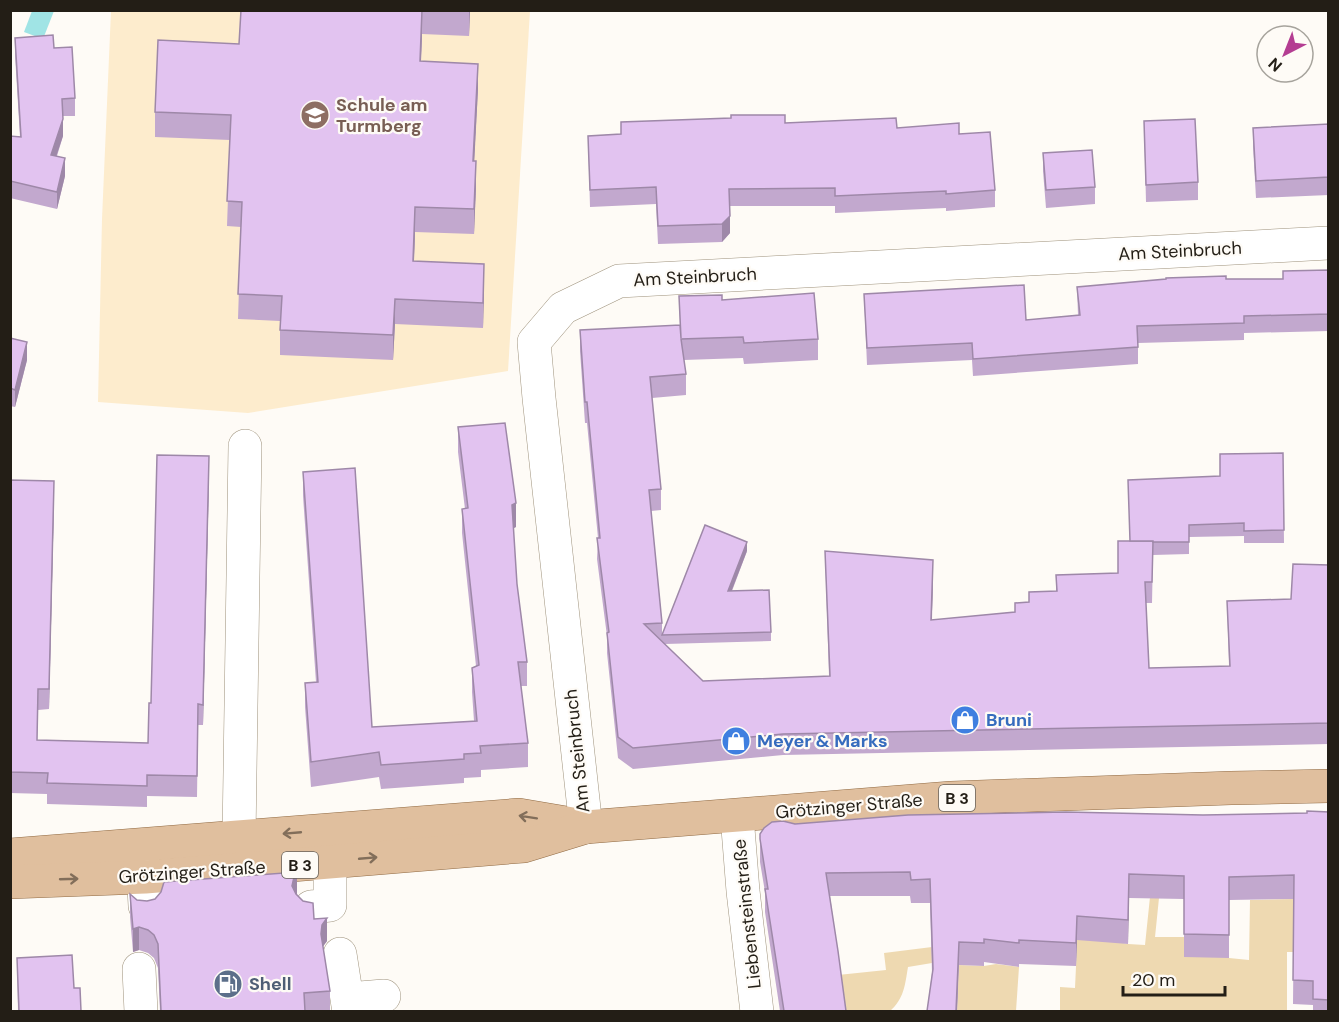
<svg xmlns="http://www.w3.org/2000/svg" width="1339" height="1022" viewBox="0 0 1339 1022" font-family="'DM Sans',sans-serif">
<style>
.built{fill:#fdeccd}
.green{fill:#eed9b1}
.water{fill:#a0e4e5}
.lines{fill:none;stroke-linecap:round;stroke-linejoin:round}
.minor-casing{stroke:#9f937d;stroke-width:34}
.major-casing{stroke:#916b44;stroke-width:34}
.minor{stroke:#fff;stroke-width:33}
.major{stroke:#e0bf9e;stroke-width:33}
.wall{fill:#c2a8ce}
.shaded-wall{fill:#9e88a8}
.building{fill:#e2c3f0;stroke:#9e88a8;stroke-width:1.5}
.oneway{stroke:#826e5a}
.labels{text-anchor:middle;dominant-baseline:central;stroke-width:4.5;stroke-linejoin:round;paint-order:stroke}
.shield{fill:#fefbf6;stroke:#656059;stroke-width:1.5}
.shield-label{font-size:16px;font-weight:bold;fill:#231e16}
.education-label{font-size:18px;font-weight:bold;fill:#785e54;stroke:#fefbf6;text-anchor:start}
.street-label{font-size:18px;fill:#231e16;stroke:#fefbf6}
.shop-label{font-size:18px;font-weight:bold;fill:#366cbe;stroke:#fefbf6;text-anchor:start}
.service-label{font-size:18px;font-weight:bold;fill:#4e5e75;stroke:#fefbf6;text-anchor:start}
</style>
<rect width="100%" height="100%" fill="#fefbf6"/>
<polygon class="built" points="111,11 530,11 508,371 248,413 98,402 102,219"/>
<g class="green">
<polygon points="1150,897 1159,898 1155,937 1184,937 1229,958 1249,960 1250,900 1293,899 1294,952 1287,952 1287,1011 1060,1011 1060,987 1075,988 1077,945 1059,930 1128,944 1145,945"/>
<path d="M932 947V963L908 967C905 985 904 999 890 1011H843L838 975 886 970 884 953Z"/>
<polygon points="996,964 1019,967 1016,1011 957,1012 958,965 984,966"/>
</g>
<polygon class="water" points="32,11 54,11 43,39 24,32"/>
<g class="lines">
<g class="minor-casing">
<g id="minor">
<polyline points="737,816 743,891 757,1012"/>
<polyline points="586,827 539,398 534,342 563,308 619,281 1328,243"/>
<polyline points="239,837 245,446"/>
<polyline points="142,848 145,906"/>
<polyline points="311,907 330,905 330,862 326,833"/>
<polyline points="340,954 349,1012"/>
<polyline points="139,969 141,1012"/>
<polyline points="348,999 384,996"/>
</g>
</g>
<g class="major-casing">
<g id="major">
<polyline points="10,855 519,815 578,825"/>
<polyline points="10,882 145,877 524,846 586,827 951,798 1231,788 1328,786"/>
</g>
</g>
<use href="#minor" class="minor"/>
<use href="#major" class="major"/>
</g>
<g class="wall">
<polygon points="241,10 470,10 469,36 422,34 421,61 478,89 474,161 476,186 474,234 415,232 414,261 484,290 483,328 395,324 393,360 280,355 280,321 238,319 241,227 227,226 230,140 155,137 155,112 239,44"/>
<polygon points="15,38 54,48 75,98 75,116 63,116 63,136 57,156 65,176 57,209 10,198 10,136 20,137 15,55"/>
<polygon points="1144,121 1198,182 1198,200 1146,202"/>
<polygon points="785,123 897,128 959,134 995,190 995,207 946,211 946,208 835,213 835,206 729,206 730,233 722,242 658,244 656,204 590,207 588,136"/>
<polygon points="1329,124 1329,195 1256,198 1253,146 1253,128"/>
<polygon points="1043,153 1095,187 1095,204 1046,208 1043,171"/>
<polygon points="1329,270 1329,331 1244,333 1244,340 1138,343 1138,364 1124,365 973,376 972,360 867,365 864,294 1026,320 1078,315 1077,287 1226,279 1283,279"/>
<polygon points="679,296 722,300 818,339 818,360 744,364 743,358 684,360 686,374 686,395 652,398 661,489 661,510 651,511 662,623 662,641 662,635 747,551 732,591 771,632 771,641 665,644 703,681 829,676 825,551 933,580 932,620 1015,612 1029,602 1056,591 1056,575 1118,573 1130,541 1220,476 1283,453 1284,543 1244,543 1244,536 1189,537 1189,554 1153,555 1152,603 1146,603 1149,668 1229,666 1227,601 1291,599 1329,565 1329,744 783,755 633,769 618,758 607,653 607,636 597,559 598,538 587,423 585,423 580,351 580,330 680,326"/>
<polygon points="10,338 27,360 15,407 10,406"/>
<polygon points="458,427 516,527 513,528 517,584 527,662 527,686 521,686 528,743 528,767 481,770 481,777 464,778 464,783 381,789 379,777 311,787 305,707 305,683 316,682 303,496 303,472 372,727 474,721 472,692 472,668 476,666 462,533 462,509 465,509 458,452"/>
<polygon points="209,477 203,725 198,725 197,797 147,796 147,807 47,804 47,794 10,793 10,480 54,501 49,709 38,710 37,740 148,743 151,703"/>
<polygon points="1329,812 1329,1011 1313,1011 1313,1005 1293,1004 1294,899 1229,900 1229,958 1184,957 1184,899 1129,898 1128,944 1077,940 1076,966 1019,964 1019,967 984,962 984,966 959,965 957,1011 927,1011 932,973 930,903 911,903 910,896 830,896 846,1011 780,1011 765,912 765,892 760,862 760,834 795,824 1307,813"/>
<polygon points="130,894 137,900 147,901 297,895 327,941 323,946 330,991 330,1011 160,1011 158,968 154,958 148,953 139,950 133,952 130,917"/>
<polygon points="17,958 74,988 81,1011 18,1011"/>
</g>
<g class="shaded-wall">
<polygon points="422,10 422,34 420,86 420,61"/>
<polygon points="469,10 470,10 469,36"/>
<polygon points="478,64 478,89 473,186 473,161"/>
<polygon points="63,119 63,136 51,172 51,155"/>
<polygon points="65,158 65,176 57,209 57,192"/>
<polygon points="476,161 476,186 474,234 474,209"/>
<polygon points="415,207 415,232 413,286 413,261"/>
<polygon points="730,216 730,233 722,242 722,224"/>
<polygon points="484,264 484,290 483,328 483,303"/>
<polygon points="395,299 395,324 393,360 393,335"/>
<polygon points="27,342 27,360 15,407 15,390"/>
<polygon points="209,456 209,477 203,725 203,705"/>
<polygon points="54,481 54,501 49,709 49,689"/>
<polygon points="516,503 516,527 512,529 512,505"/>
<polygon points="747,542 747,551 728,600 728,591"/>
<polygon points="933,560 933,580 931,641 931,620"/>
<polygon points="297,872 297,895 294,900 292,886 294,877"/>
<polygon points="1129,874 1129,898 1128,944 1128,920"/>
<polygon points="1077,916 1077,940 1076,966 1076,943"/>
<polygon points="327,918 327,941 322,948 321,934 322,925"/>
<polygon points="139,927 139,950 133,952 133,929"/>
<polygon points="959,942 957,1011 956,1011"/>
</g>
<g class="building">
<polygon points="241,10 422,10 420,61 478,64 473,161 476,161 474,209 415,207 413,261 484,264 483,303 395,299 393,335 280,330 282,296 238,294 242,202 227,201 231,115 155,112 158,40 239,44"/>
<polygon points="53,35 54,48 72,47 75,98 62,99 63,119 51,155 65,158 57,192 10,181 10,136 21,137 15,38"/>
<polygon points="731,115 785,115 785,123 896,118 897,128 959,123 959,134 990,132 995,190 946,194 946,191 835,196 835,188 729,189 730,216 722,224 658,226 656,187 590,190 588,136 621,134 621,122 731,118"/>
<polygon points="1195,119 1198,182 1146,185 1144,121"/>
<polygon points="1329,124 1329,177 1256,181 1253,128"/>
<polygon points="1092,150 1095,187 1046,190 1043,153"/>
<polygon points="1329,270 1329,314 1244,316 1244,323 1137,326 1138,347 973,359 972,343 867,348 864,294 1024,285 1026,320 1080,315 1077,287 1166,279 1166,278 1226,276 1226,279 1283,279 1283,271"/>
<polygon points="814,293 818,339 744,343 743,337 681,339 686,374 650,377 661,489 649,490 662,623 644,624 703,681 830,676 825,551 933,560 931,620 1015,612 1015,603 1029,602 1029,592 1057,591 1056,575 1118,573 1118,541 1153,541 1152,582 1145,582 1149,668 1230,666 1227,601 1291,599 1293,564 1329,565 1329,723 783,734 633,748 618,737 607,633 609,632 597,538 600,538 587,402 585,402 580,330 680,325 681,338 679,296 722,295 722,300"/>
<polygon points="10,338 27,342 15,390 10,388"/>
<polygon points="505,423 516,503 512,505 517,584 527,662 518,662 528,743 480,746 481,753 464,754 464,759 381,765 379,752 311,762 305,683 318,682 303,472 355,468 372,727 477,721 472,668 479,665 462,509 468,508 458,427"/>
<polygon points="1283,453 1284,530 1244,531 1244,523 1189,525 1189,542 1153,542 1153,541 1130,541 1128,480 1220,476 1220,454"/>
<polygon points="157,455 209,456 203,705 198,704 197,776 147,775 147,786 47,783 48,773 10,772 10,480 54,481 49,689 38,689 37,740 148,743 149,703 151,703"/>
<polygon points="705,525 747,542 728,591 769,590 771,632 662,635"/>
<polygon points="1307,811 1329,812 1329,1000 1313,999 1313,981 1293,980 1294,875 1229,877 1229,935 1184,934 1184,876 1129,874 1128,920 1077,916 1076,943 1019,940 1019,943 984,939 984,943 959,942 956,1011 927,1011 933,969 930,879 911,880 910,872 826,873 838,951 846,1011 784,1011 765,889 768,889 760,839 760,834 764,828 772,822 783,821 795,824 908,815 1066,812 1203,815 1307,813"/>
<polygon points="297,872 294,877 292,886 296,894 303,901 313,903 314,919 327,918 322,925 321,934 330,991 304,993 305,1011 161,1011 158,944 154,935 148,930 139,927 133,929 130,894 137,900 147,901 155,899 161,892 164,882"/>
<polygon points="72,955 74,988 80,988 81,1011 19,1011 17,958"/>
</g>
<defs><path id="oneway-shaft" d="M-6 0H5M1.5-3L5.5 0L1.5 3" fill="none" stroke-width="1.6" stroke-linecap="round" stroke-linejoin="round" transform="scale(1.5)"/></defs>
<g class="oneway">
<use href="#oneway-shaft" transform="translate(528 817) rotate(-171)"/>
<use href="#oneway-shaft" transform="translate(292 833) rotate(175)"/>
<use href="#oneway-shaft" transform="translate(368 858) rotate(-5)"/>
<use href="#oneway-shaft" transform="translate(69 879) rotate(-2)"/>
</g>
<defs>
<g id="school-disc" transform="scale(1.5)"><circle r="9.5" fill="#8d6e63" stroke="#fefbf6"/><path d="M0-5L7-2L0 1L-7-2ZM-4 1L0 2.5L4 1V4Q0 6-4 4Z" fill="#fff"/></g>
<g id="shop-disc" transform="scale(1.5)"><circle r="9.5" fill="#3f7fe0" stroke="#fefbf6"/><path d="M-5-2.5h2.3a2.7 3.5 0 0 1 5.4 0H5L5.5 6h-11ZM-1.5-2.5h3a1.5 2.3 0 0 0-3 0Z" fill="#fff"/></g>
<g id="fuel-disc" transform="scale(1.5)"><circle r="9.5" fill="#5c6f8a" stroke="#fefbf6"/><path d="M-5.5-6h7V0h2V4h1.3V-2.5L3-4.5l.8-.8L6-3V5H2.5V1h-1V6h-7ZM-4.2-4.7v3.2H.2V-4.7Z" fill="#fff"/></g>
</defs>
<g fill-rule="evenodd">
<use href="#school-disc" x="315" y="115"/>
<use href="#shop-disc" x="965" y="720"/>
<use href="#shop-disc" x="736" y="741"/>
<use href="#fuel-disc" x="228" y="984"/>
</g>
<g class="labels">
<g class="shield">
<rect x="939" y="785" width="36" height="26" rx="4.5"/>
<rect x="282" y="852" width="36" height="26" rx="4.5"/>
</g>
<g class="shield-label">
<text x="957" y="798">B 3</text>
<text x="300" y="865">B 3</text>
</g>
<g class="education-label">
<text x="336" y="105">Schule am<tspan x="336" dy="21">Turmberg</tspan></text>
</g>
<g class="street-label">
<text transform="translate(1180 251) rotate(-3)">Am Steinbruch</text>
<text transform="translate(695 277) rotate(-3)">Am Steinbruch</text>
<text transform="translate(577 751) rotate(-96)">Am Steinbruch</text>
<text transform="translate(849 806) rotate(-5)">Grötzinger Straße</text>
<text transform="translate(192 872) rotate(-4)">Grötzinger Straße</text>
<text transform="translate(747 914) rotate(-96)">Liebensteinstraße</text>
</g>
<g class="shop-label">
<text x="986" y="720">Bruni</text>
<text x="757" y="741">Meyer &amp; Marks</text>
</g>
<g class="service-label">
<text x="249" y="984">Shell</text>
</g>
</g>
<rect width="1339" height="1022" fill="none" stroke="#231e16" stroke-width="24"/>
<g transform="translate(1285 54) rotate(222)"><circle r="28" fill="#fefbf6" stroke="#a6a39c" stroke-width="1.5"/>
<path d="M0-4.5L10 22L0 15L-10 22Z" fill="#b43d92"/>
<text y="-9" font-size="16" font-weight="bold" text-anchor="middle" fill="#231e16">N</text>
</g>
<path d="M1123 986v9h102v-9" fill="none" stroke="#231e16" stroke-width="3"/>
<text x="1132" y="986" font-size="18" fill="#231e16" stroke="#fefbf6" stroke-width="4.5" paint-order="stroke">20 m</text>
</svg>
